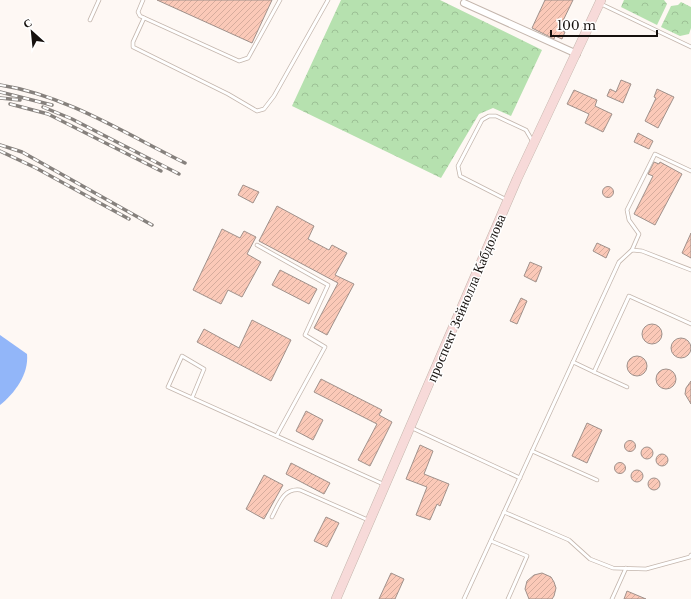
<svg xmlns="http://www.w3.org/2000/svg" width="691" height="599" viewBox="0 0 691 599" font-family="'Libre Baskerville',serif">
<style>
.forest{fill:url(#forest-crowns)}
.water{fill:#92b6f9}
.building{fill:url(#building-hatch);stroke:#a0918b}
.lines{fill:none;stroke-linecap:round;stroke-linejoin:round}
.service-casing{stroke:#c4b6ad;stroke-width:4.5}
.minor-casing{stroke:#c4b6ad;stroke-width:8}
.secondary-casing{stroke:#c4b6ad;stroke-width:10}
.service{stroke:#fff;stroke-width:3}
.minor{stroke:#fff;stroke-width:6}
.secondary{stroke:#f7dad9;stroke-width:9}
.rail-casing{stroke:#86817d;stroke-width:3.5}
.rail{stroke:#fff;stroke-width:2;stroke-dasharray:6;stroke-linecap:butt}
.labels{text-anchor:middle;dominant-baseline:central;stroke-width:3;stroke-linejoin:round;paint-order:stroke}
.street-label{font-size:14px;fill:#16110e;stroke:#fff}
</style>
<defs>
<pattern id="forest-crowns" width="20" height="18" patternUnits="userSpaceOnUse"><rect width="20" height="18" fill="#b6e1af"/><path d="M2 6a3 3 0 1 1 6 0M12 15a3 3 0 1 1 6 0" fill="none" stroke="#9cc095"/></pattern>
<pattern id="building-hatch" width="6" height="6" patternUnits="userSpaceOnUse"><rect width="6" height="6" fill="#fbc9b8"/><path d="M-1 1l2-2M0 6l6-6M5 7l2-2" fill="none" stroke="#d6ac9d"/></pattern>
</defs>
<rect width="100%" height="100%" fill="#fef8f4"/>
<g class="forest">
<polygon points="341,0 440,0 542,50 511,116 493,108 479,114 441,178 292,106"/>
<polygon points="624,0 664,0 667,4 657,25 621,7"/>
<polygon points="681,2 691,7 691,28 689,34 680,36 661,27 671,6 678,5"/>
</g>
<path class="water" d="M0 335 27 354C29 374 15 393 0 405Z"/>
<g class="building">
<polygon points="157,0 272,0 252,43"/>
<polygon points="545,0 573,0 559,29 565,32 562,39 555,36 554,39 532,28"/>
<polygon points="621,80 631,84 623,103 607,96 610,89 616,92"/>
<polygon points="657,89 674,97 658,128 645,121 656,98 654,97"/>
<polygon points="574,90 597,100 595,106 612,114 603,132 585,123 589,114 567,104"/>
<polygon points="638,133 653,141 649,149 634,142"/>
<polygon points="654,162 659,164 660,162 682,174 655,225 634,214 653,176 648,174"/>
<polygon points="243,185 259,192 253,203 238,195"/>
<circle cx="608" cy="192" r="5.5"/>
<polygon points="277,206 314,226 308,239 329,250 332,245 347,253 335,275 354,284 327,335 314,328 338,283 259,241"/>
<polygon points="222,229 240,238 244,231 256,237 247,254 261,262 242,297 228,290 221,304 193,290"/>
<polygon points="691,233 691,258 682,253"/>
<polygon points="597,243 610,249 606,258 593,251"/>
<polygon points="530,262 542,267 536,282 524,276"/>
<polygon points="280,270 317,289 309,304 272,285"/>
<polygon points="521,298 527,301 517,324 510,321"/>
<polygon points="252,320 291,340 271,381 197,342 204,329 239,348"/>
<circle cx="652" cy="334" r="10"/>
<circle cx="681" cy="348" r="10"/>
<circle cx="637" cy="366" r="10"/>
<circle cx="666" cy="379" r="10"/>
<polygon points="321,379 382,410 379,415 392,422 370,466 358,460 377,424 314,392"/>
<polygon points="691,381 691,404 685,394 686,388"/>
<polygon points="306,411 323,420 313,440 296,431"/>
<polygon points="587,423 602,430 587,463 572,456"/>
<circle cx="630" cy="446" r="5.5"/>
<polygon points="420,445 433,451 424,474 449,484 440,506 437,504 430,520 416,515 427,487 406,479"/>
<circle cx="647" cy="453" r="6"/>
<circle cx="662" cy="460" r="6"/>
<circle cx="620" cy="468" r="5.5"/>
<polygon points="291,463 330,483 324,494 286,474"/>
<circle cx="637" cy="476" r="6"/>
<polygon points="264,475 283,485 264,519 246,509"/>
<circle cx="654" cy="484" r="6"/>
<polygon points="326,517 339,523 327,547 314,541"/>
<polygon points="391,573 404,579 395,599 379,599"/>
<polygon points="542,573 551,577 554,582 556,588 554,596 552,599 529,599 525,589 527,581 534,575"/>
<polygon points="627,591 646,599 624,599"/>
</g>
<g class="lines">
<g class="service-casing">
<g id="service">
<polyline points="143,0 138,12 140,16 239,61 248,58 280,0"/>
<polyline points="601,4 691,47"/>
<polyline points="144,18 133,42 133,47 228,94 257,111 264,109 274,96 328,0"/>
<polyline points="90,20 99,0"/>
<polyline points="507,200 460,176 458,166 482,120 489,116 496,116 526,130 533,142"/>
<polyline points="257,245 328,285 305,335 325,347 277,435"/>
<polyline points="632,250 639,234 629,220 627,210 655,154 691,171"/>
<polyline points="573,362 594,372 629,296 691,324"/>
<polyline points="594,372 627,387"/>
<polyline points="192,398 204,369 182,356 168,387 383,484"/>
<polyline points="412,428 520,478"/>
<polyline points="532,451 597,480"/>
<polyline points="504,512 569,540 590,559 613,568 646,569 690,557 691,555"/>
<path d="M272 517C279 504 283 488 300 490L368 520"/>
<polyline points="491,541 527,556 508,599"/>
<polyline points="464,599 619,262 632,250 642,251 691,270"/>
<polyline points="612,599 626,568"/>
</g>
</g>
<g class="minor-casing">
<polyline id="minor" points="464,3 577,54"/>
</g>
<g class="secondary-casing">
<polyline id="secondary" points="336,599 517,179 601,0"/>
</g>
<use href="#service" class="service"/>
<use href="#minor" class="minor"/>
<use href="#secondary" class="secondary"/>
<g class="rail-casing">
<g id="rail">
<path d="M0 85C65 95 126 134 185 163"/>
<polyline points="0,92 52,105"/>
<polyline points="0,98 20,100"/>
<polyline points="10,104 48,114 161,171"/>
<polyline points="43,107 72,119 179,174"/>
<polyline points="0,145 22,152 152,225"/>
<polyline points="0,151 36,168 129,219"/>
</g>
</g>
<use href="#rail" class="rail"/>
</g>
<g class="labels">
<g class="street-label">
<text transform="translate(466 298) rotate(-67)">проспект Зейнолла Кабдолова</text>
</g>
</g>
<g transform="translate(32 32) rotate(333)" stroke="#ffffff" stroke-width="3" paint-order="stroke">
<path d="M0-3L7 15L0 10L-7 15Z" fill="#16110e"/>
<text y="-6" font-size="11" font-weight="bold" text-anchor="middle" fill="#16110e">С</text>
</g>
<path d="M551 30v6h106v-6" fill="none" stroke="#16110e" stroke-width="2"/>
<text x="557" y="30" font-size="12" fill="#16110e" stroke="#ffffff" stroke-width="3" paint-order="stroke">100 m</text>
</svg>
